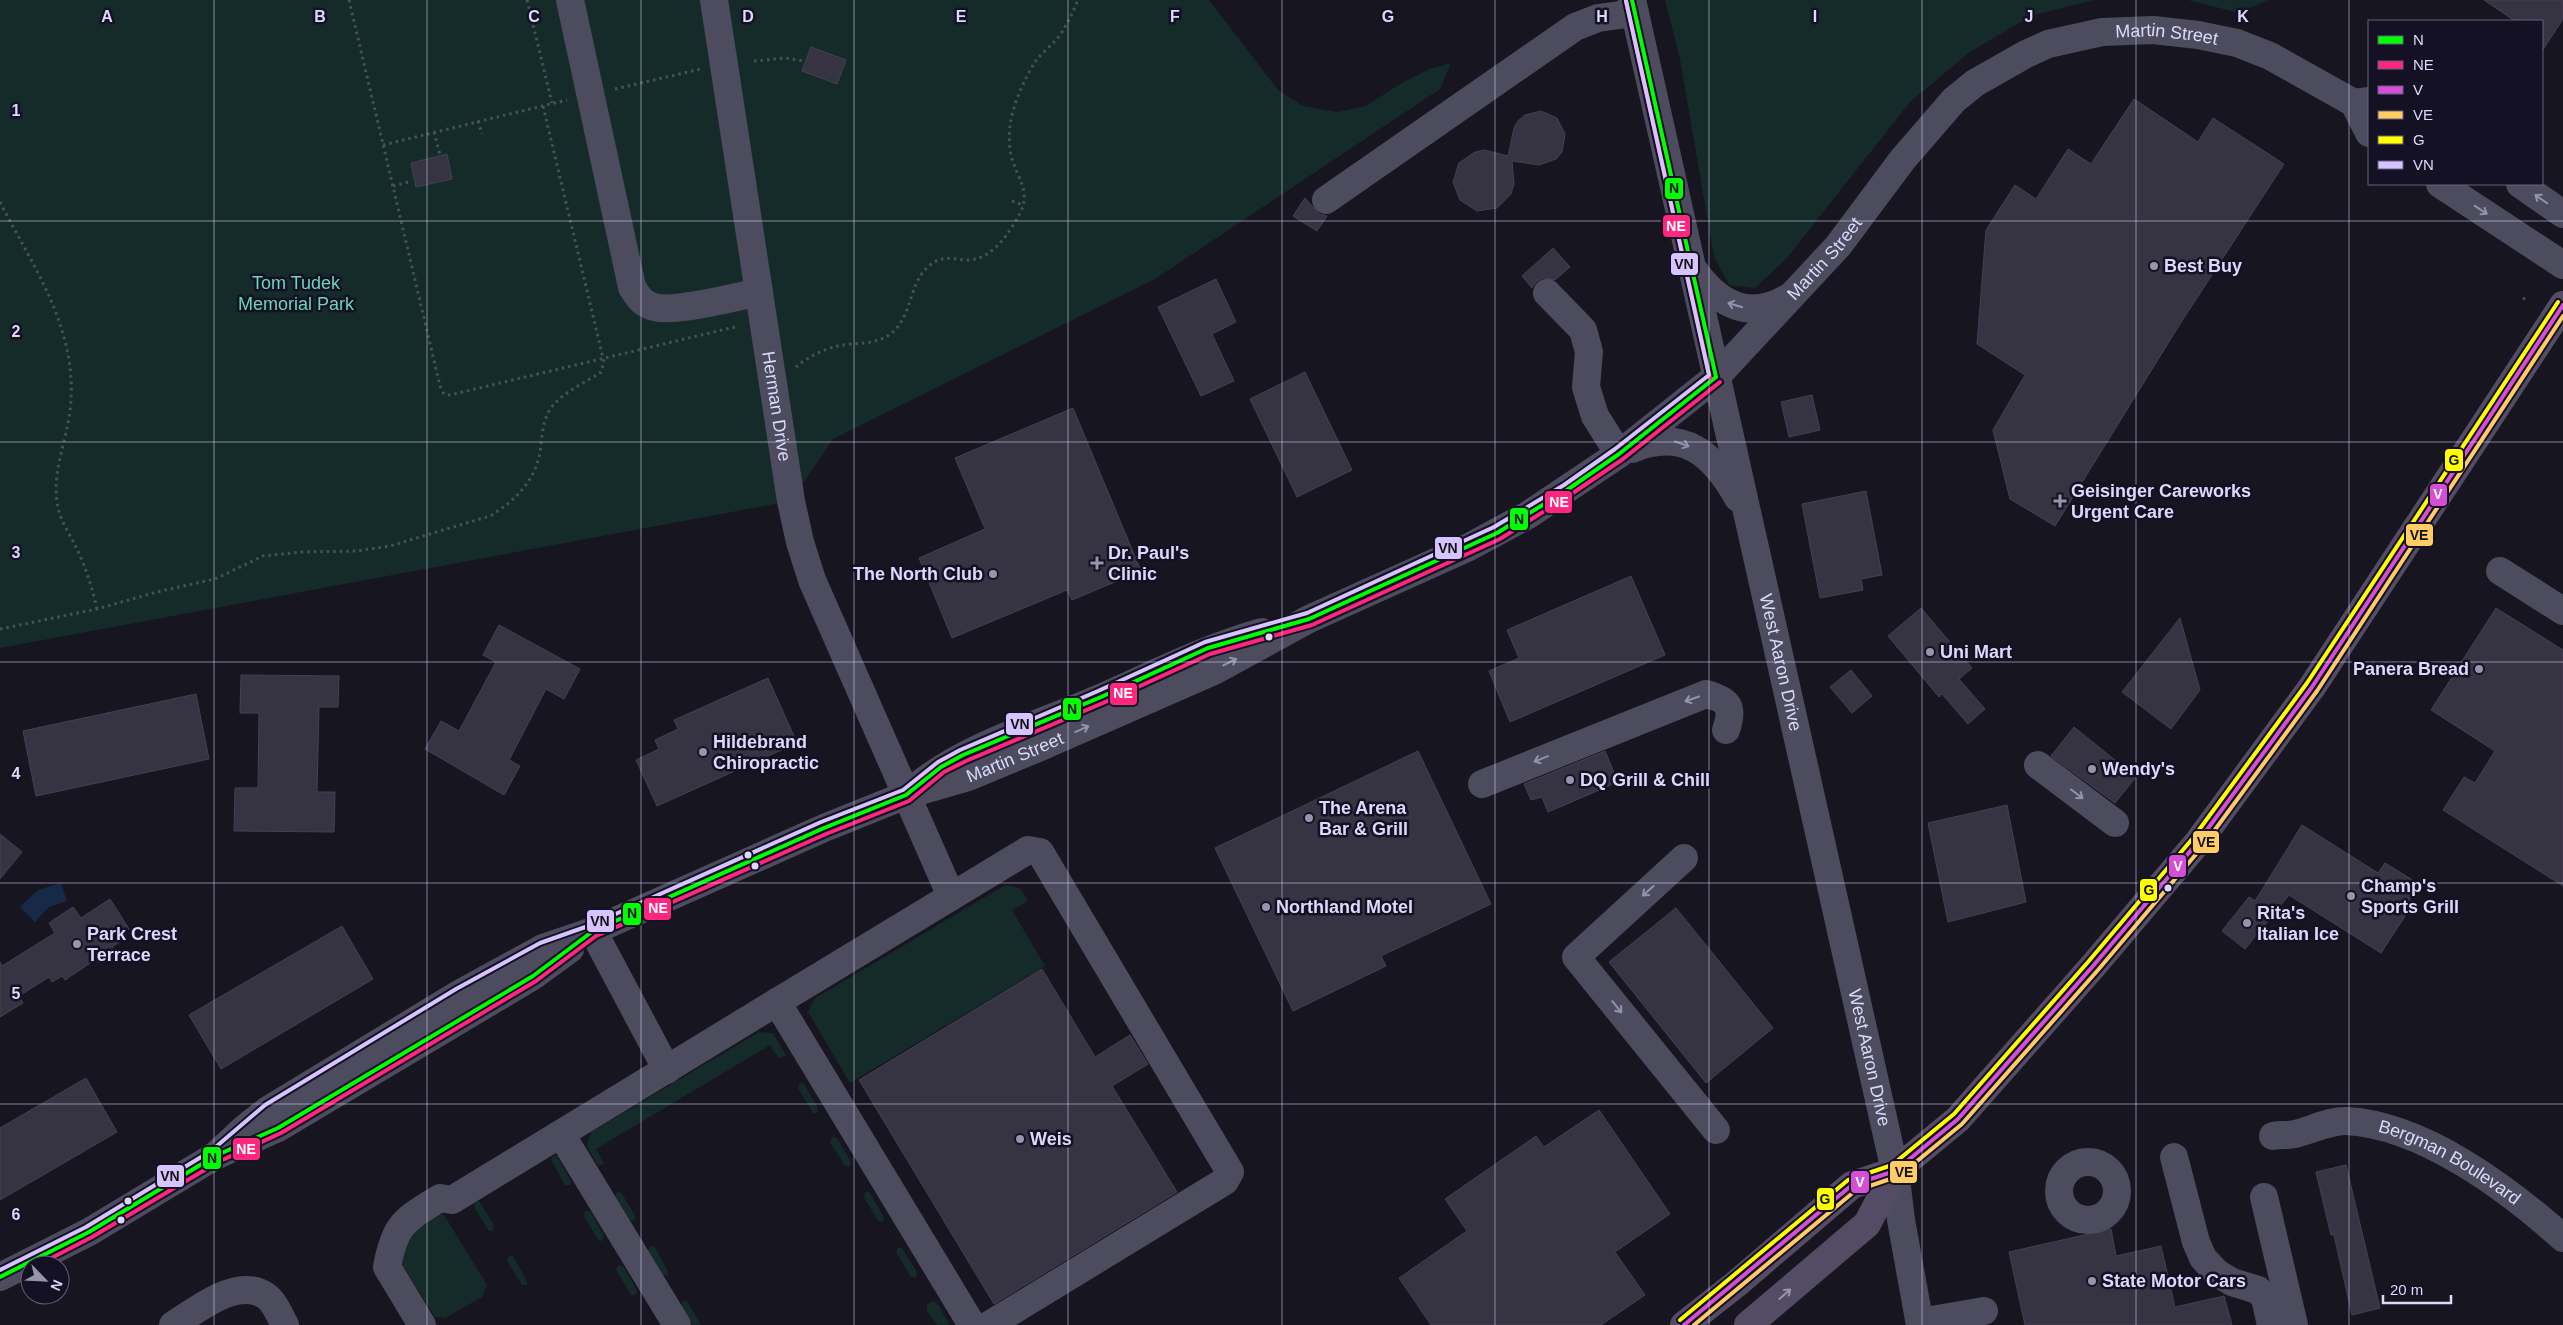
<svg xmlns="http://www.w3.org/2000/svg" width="2563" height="1325" viewBox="0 0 2563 1325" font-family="Arial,sans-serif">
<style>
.green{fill:#152b2a}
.water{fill:#162946}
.building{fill:#363342;stroke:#444153}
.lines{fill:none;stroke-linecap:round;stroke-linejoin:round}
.path{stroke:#47515c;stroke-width:3;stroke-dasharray:2.5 4;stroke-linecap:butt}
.minor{stroke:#4d4c5f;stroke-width:28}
.major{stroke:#544c64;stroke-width:28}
.bus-1-casing{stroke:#141124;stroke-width:8}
.bus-2-casing{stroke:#141124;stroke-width:8}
.bus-3-casing{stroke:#141124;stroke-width:8}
.bus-4-casing{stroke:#141124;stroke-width:8}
.bus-5-casing{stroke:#141124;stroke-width:8}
.bus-6-casing{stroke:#141124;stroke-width:8}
.bus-1{stroke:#0f0;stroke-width:4}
.bus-2{stroke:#ff267d;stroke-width:4}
.bus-3{stroke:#d64dd6;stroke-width:4}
.bus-4{stroke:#fc6;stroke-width:4}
.bus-5{stroke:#ff0;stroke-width:4}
.bus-6{stroke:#d7c3ff;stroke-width:4}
.oneway{stroke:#9492ad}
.oneway2{stroke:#9892b0}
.grid{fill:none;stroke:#dcd9fb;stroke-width:1;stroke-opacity:0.55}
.poi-dot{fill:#9794ae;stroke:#141124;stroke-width:2}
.bus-dot{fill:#dcd9fb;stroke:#141124;stroke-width:2}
.labels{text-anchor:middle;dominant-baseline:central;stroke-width:5;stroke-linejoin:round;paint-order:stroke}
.street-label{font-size:18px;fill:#dcd9fb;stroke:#141124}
.poi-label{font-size:18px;font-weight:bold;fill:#dcd9fb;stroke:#141124;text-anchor:start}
.park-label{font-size:18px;fill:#6cd4b8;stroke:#141124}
.grid-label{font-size:16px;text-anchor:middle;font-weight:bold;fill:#dcd9fb;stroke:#141124;stroke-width:5;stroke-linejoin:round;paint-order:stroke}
.line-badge{stroke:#141124;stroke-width:2}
.badge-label{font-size:14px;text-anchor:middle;font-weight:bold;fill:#fff}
.pale-badge-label{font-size:14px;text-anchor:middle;font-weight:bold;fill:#111}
</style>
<rect width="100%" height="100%" fill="#171520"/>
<g class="green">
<polygon points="0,0 1209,0 1279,91 1303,106 1337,112 1366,106 1400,84 1430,69 1451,63 1440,89 1155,279 833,439 791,501 0,648"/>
<polygon points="1665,0 2094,0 2031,16 1970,52 1910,102 1787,258 1755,288 1729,285 1714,257 1680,59"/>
<polygon points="2188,0 2268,0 2239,13"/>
<polygon points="1005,885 1020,888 1028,901 1012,910 1045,966 850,1083 808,1012 814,999"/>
<polygon points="759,1032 773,1033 786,1055 779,1059 770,1045 596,1149 604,1164 598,1166 587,1146 591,1132"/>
<polygon points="800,1083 804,1084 818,1108 817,1113 813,1113 798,1088"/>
<polygon points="832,1137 837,1138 851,1162 850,1167 845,1166 830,1142"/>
<polygon points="553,1156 557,1156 571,1181 570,1185 565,1185 551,1160"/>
<polygon points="617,1191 621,1192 635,1216 635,1221 630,1220 615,1196"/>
<polygon points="865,1192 869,1192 884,1217 883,1221 878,1221 864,1197"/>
<polygon points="476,1201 480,1202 494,1226 493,1231 488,1230 474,1206"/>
<polygon points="585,1211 590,1211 604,1236 603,1241 598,1240 584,1216"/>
<polygon points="435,1214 444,1215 487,1285 482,1297 445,1318 435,1317 398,1258 405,1229"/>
<polygon points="650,1246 654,1246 668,1271 668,1276 663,1275 648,1251"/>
<polygon points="898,1247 902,1248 917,1272 916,1277 911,1277 896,1252"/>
<polygon points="509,1256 513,1256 527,1281 527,1285 522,1285 507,1261"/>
<polygon points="618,1265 623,1266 637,1290 636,1295 631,1295 616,1270"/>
<polygon points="683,1301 687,1301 701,1325 693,1325 681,1306"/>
<polygon points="934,1301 939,1306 950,1325 937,1325 927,1311 927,1304"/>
</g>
<polygon class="water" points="61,883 67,901 49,907 35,922 20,907 38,890"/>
<g class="building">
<polygon points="2484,0 2563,0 2563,19 2542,51 2542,21 2515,21"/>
<polygon points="811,47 846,60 837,84 802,71"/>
<polygon points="2134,99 2198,142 2213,118 2284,164 2180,324 2055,526 2010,499 1993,430 2025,375 1977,344 1986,230 2015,185 2036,199 2068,149 2091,164"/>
<polygon points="1541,111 1557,118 1565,134 1562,152 1556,159 1539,165 1512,161 1514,184 1511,194 1497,208 1477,211 1460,200 1453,182 1459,163 1475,152 1485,150 1508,156 1514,128 1518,121 1525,115"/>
<polygon points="447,154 452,179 416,187 411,163"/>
<polygon points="1305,198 1319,214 1327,216 1317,231 1293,216"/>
<polygon points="1553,248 1570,267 1555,280 1543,278 1536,282 1532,288 1522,276"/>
<polygon points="1216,279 1236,322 1212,334 1234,381 1201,396 1158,307"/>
<polygon points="1305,372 1352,470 1297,497 1250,399"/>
<polygon points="1812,395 1820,430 1789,437 1781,402"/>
<polygon points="1073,408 1141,571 1072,600 1067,590 952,638 919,558 985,529 955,458"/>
<polygon points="1866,491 1882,575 1861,579 1863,590 1820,598 1802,504"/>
<polygon points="1631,576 1665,655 1510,722 1489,671 1519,658 1507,630"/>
<polygon points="1921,608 1972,668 1959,679 1985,709 1968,724 1942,694 1939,697 1888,636"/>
<polygon points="2496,608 2563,650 2563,886 2443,810 2464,777 2475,783 2495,751 2431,710"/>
<polygon points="2180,618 2200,690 2171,729 2122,692"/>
<polygon points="499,625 580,669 564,699 546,689 509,760 520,766 504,795 425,749 441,721 459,731 496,662 483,655"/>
<polygon points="1851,670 1872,696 1852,713 1830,687"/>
<polygon points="241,675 339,676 338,707 319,707 317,792 335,792 334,832 234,831 235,788 258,788 259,713 240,713"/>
<polygon points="768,678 797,743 657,806 636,760 659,749 655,740 678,729 674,720"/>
<polygon points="196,694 209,759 36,796 23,731"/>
<polygon points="2074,727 2136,777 2115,803 2051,756"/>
<polygon points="1418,751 1491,904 1381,956 1386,966 1293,1011 1215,848"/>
<polygon points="1605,751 1618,782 1548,812 1542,797 1531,800 1524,784"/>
<polygon points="2007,805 2026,902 1948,922 1928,823"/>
<polygon points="2302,825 2378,873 2385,863 2419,884 2405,907 2409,910 2381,953 2289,895 2245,949 2222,931 2249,897 2255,901"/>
<polygon points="0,834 22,852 0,879"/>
<polygon points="110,899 129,929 118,937 121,941 112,947 115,952 98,963 96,959 65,980 62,976 52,982 49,977 19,996 23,1003 0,1017 0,962 2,966 55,933 49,923 73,907 81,918"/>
<polygon points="1676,908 1773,1028 1706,1083 1609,962"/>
<polygon points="342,926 373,979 221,1069 189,1015"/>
<polygon points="1042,969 1095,1057 1130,1035 1148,1064 1112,1086 1177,1192 994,1304 859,1080"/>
<polygon points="86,1078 117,1132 0,1200 0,1128"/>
<polygon points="1599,1110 1670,1214 1615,1252 1645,1295 1601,1325 1431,1325 1399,1278 1467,1231 1445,1199 1536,1136 1544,1147"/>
<polygon points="2346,1165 2380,1308 2352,1315 2334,1235 2331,1235 2316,1172"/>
<polygon points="2111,1229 2116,1256 2161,1246 2175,1307 2224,1296 2232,1325 2025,1325 2009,1252"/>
</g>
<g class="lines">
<g class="path">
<polyline points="349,0 440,386 444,394 450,395 739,326"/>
<polyline points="527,0 552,103"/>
<polyline points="754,61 785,58 805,61"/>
<polyline points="615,89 701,69"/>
<polyline points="478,121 482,134"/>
<polyline points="434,132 440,155"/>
<polyline points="383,145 567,100"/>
<polyline points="393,186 412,181"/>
<polyline points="1012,201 1023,205"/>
<path d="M0 202C32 265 75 324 71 399 70 435 50 471 58 507 60 520 69 533 75 545 85 565 92 587 97 609"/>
<polyline points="2523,298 2528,301"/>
<path d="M796 367C806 358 824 349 837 346 856 342 878 346 894 331 913 312 909 282 930 265 943 254 954 260 969 260 993 259 1010 232 1020 213 1031 192 1018 179 1012 159 1009 150 1009 135 1010 125 1013 105 1024 79 1035 62 1041 54 1049 47 1056 40 1066 28 1072 14 1078 0"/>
<path d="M0 629 97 609 157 592 215 579 263 556 302 552 357 551 390 546 490 516C515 501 535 481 540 452 542 438 542 424 549 411 561 392 584 384 601 372L604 362 543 106"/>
</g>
<g class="minor">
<path d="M570 0 632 287C638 297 642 304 654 307 673 313 737 297 759 292"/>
<path id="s1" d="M714 0 791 501 800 542 812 580 951 896"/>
<path id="s2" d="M1632 0 1895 1171 1901 1220 1920 1325"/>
<polyline points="2354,103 2369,133"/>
<polyline points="2440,184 2563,265"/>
<polyline points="2520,184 2563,214"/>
<polyline points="1326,200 1575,27 1598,18 1635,13"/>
<path d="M1693 269C1718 304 1749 322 1789 297"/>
<polyline points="1547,293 1583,330 1589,352 1586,387 1595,416 1619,454"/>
<path d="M1632 449C1683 428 1713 453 1738 498"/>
<polyline points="2500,571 2563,611"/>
<polyline points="2038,765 2115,823"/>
<path d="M1482 784 1706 694C1729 700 1734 707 1726 730"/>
<path d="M917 786C970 744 1038 725 1100 698 1155 674 1205 648 1262 632"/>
<polyline points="1684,858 1576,957 1716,1130"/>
<polyline points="593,931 667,1070"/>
<polyline points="777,1002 1028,850 1040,852 1230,1172 1225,1181 989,1325"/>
<polyline points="561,1134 677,1325"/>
<path id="s3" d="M2273 1136C2281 1134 2288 1136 2295 1134 2312 1130 2331 1120 2347 1121 2423 1125 2508 1189 2563 1238"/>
<path id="s4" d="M215 1156 245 1128 268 1110 459 994 543 948 593 931 824 828 906 795 968 777 1038 748 1214 671 1309 619 1469 547 1528 515 1619 454 1716 377 1838 246 1903 159 1954 100 1975 83 2026 54 2048 44 2102 32 2153 30 2198 35 2237 43 2270 56 2354 103 2369 101"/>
<polyline points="2174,1157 2196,1242 2203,1258 2217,1273 2232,1282 2258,1290 2265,1298 2271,1325"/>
<circle cx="2088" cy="1191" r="29"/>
<polyline points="2264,1197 2294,1325"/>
<polyline points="0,1277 89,1232 215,1156 278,1128 533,976 570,949"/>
<polyline points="1920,1322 1984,1311"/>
<path d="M173 1325C196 1311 237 1276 266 1296 274 1301 280 1316 285 1325"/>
<path d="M422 1325 387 1267C395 1223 405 1220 440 1198L452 1200 777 1002 972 1325"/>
</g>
<g class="major">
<polyline points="1684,1325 1736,1284 1852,1185 1895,1171 1958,1119 2093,966 2198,842 2312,687 2563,305"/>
<polyline points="1748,1325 1867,1224 1895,1171"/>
</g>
<g class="bus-1-casing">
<g id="bus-1">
<polyline points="1632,0 1716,377"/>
<polyline points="0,1277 89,1232 215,1156 278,1128 533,976 593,931 824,828 906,795 941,767 963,755 1101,697 1208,648 1309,619 1497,533 1567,490 1619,454 1716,377"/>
</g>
</g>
<g class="bus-2-casing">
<g id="bus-2">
<polyline points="1626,1 1710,378"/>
<polyline points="38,1265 92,1237 218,1162 281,1133 536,981 596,936 826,834 909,801 944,772 966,761 1103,703 1210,654 1312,625 1500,539 1570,495 1623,459 1720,382"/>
</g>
</g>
<g class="bus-3-casing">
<polyline id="bus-3" points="1684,1325 1852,1185 1895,1171 1958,1119 2093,966 2198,842 2312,687 2563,305"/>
</g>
<g class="bus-4-casing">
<polyline id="bus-4" points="1694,1325 1855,1191 1899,1176 1962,1124 2098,970 2203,846 2317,691 2563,316"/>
</g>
<g class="bus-5-casing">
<polyline id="bus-5" points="1680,1320 1848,1180 1892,1165 1954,1114 2088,962 2193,838 2307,683 2558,302"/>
</g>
<g class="bus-6-casing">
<polyline id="bus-6" points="0,1270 86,1227 211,1151 265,1105 456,989 540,943 591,925 821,822 903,790 938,762 960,750 1098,691 1205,642 1307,613 1494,527 1564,485 1615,449 1709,375 1626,1"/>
</g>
<use href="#bus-1" class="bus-1"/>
<use href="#bus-2" class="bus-2"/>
<use href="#bus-3" class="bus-3"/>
<use href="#bus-4" class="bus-4"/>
<use href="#bus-5" class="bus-5"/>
<use href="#bus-6" class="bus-6"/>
</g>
<defs><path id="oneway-shaft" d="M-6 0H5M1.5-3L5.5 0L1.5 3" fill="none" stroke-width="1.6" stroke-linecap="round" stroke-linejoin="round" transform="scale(1.25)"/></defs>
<g class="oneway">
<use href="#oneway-shaft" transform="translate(2541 199) rotate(-145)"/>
<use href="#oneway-shaft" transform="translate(2481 210) rotate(33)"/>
<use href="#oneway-shaft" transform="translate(1735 305) rotate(-163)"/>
<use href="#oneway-shaft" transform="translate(1682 444) rotate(20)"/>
<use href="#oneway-shaft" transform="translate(1230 662) rotate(-26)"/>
<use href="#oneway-shaft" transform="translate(1692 699) rotate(161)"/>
<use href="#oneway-shaft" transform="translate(1082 729) rotate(-24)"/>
<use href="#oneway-shaft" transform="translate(1541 759) rotate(158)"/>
<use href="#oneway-shaft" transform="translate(2077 794) rotate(37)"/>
<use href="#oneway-shaft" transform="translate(1648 891) rotate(138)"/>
<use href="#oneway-shaft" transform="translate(1617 1007) rotate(51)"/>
</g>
<use class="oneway2" href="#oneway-shaft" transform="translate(1785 1294) rotate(-41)"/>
<path class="grid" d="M214 0V1325M427 0V1325M641 0V1325M854 0V1325M1068 0V1325M1282 0V1325M1495 0V1325M1709 0V1325M1922 0V1325M2136 0V1325M2349 0V1325M0 221H2563M0 442H2563M0 662H2563M0 883H2563M0 1104H2563"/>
<g class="poi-dot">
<circle cx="2154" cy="266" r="5"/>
<path d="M2057.5 493.5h5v5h5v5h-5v5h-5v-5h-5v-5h5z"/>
<path d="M1094.5 555.5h5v5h5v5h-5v5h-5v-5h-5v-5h5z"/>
<circle cx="993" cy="574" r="5"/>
<circle cx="1930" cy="652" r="5"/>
<circle cx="2479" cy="669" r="5"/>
<circle cx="703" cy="752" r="5"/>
<circle cx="2092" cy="769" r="5"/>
<circle cx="1570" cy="780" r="5"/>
<circle cx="1309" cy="818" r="5"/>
<circle cx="2351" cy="896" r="5"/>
<circle cx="1266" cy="907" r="5"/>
<circle cx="2247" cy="923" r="5"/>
<circle cx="77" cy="944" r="5"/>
<circle cx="1020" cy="1139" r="5"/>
<circle cx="2092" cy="1281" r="5"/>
</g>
<g class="bus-dot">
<circle cx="1269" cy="637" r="4.5"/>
<circle cx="748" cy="855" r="4.5"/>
<circle cx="755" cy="866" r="4.5"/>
<circle cx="2168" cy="888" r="4.5"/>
<circle cx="128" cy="1201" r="4.5"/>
<circle cx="121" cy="1220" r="4.5"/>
</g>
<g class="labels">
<g class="street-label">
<text stroke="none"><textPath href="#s4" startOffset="2296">Martin Street</textPath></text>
<text stroke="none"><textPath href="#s4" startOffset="1861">Martin Street</textPath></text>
<text stroke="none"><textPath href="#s1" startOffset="411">Herman Drive</textPath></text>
<text stroke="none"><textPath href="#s2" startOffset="679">West Aaron Drive</textPath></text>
<text stroke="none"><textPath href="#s4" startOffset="899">Martin Street</textPath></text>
<text stroke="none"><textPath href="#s2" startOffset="1084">West Aaron Drive</textPath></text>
<text stroke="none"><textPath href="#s3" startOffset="188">Bergman Boulevard</textPath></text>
</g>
<g class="poi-label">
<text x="2164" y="266">Best Buy</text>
<text x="2071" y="491">Geisinger Careworks<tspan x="2071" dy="21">Urgent Care</tspan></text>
<text x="1108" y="553">Dr. Paul's<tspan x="1108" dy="21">Clinic</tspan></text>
<text x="983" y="574" text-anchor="end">The North Club</text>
<text x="1940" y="652">Uni Mart</text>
<text x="2469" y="669" text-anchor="end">Panera Bread</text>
<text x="713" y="742">Hildebrand<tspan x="713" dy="21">Chiropractic</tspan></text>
<text x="2102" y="769">Wendy's</text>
<text x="1580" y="780">DQ Grill &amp; Chill</text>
<text x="1319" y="808">The Arena<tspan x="1319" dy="21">Bar &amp; Grill</tspan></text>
<text x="2361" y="886">Champ's<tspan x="2361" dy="21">Sports Grill</tspan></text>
<text x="1276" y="907">Northland Motel</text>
<text x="2257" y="913">Rita's<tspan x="2257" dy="21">Italian Ice</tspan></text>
<text x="87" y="934">Park Crest<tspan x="87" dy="21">Terrace</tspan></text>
<text x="1030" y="1139">Weis</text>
<text x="2102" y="1281">State Motor Cars</text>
</g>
<g class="park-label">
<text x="296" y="283">Tom Tudek<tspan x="296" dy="21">Memorial Park</tspan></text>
</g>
</g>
<g class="grid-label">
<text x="107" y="22">A</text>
<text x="320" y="22">B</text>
<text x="534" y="22">C</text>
<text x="748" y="22">D</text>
<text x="961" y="22">E</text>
<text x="1175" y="22">F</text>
<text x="1388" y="22">G</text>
<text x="1602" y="22">H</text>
<text x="1815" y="22">I</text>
<text x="2029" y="22">J</text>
<text x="2243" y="22">K</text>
<text x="16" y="116">1</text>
<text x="16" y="337">2</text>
<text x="16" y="558">3</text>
<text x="16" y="779">4</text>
<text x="16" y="999">5</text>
<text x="16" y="1220">6</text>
</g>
<g class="line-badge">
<rect x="1664" y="177" width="20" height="23" rx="5" fill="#0f0"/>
<rect x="1662" y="214" width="29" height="24" rx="5" fill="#ff267d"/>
<rect x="1670" y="252" width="29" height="24" rx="5" fill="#d7c3ff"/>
<rect x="2444" y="448" width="20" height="24" rx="5" fill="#ff0"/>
<rect x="2429" y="483" width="19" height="24" rx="5" fill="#d64dd6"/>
<rect x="1544" y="490" width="29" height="24" rx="5" fill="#ff267d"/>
<rect x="1509" y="507" width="20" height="24" rx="5" fill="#0f0"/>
<rect x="2405" y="523" width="29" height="24" rx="5" fill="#fc6"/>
<rect x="1434" y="536" width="29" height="24" rx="5" fill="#d7c3ff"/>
<rect x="1109" y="682" width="29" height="24" rx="5" fill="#ff267d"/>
<rect x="1062" y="697" width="20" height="24" rx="5" fill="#0f0"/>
<rect x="1005" y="712" width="29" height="24" rx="5" fill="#d7c3ff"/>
<rect x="2192" y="830" width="28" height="24" rx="5" fill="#fc6"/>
<rect x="2168" y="854" width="19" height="24" rx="5" fill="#d64dd6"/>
<rect x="2139" y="878" width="19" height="24" rx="5" fill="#ff0"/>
<rect x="643" y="897" width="29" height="24" rx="5" fill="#ff267d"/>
<rect x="622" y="902" width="20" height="24" rx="5" fill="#0f0"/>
<rect x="586" y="909" width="29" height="24" rx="5" fill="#d7c3ff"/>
<rect x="232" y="1137" width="29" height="24" rx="5" fill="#ff267d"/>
<rect x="202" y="1146" width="20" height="24" rx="5" fill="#0f0"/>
<rect x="1889" y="1160" width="29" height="24" rx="5" fill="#fc6"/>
<rect x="156" y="1164" width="29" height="24" rx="5" fill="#d7c3ff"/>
<rect x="1850" y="1170" width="20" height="24" rx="5" fill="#d64dd6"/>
<rect x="1816" y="1187" width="19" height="24" rx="5" fill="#ff0"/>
</g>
<g class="badge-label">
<text x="1676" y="231">NE</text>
<text x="2438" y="499">V</text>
<text x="1559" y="507">NE</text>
<text x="1123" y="698">NE</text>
<text x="2178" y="871">V</text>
<text x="658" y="913">NE</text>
<text x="246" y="1154">NE</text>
<text x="1860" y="1187">V</text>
</g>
<g class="pale-badge-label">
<text x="1674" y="193">N</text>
<text x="1684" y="269">VN</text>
<text x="2454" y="465">G</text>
<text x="1519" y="524">N</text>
<text x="2419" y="540">VE</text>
<text x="1448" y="553">VN</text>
<text x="1072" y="714">N</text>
<text x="1020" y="729">VN</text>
<text x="2206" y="847">VE</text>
<text x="2149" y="895">G</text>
<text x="632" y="918">N</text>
<text x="600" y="926">VN</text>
<text x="212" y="1163">N</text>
<text x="1904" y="1177">VE</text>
<text x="170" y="1181">VN</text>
<text x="1825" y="1204">G</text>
</g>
<rect x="2368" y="20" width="175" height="165" fill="#141124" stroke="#64617a"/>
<rect x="2378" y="36" width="25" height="8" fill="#00ff00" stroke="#64617a"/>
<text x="2413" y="45" font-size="15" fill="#dcd9fb">N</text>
<rect x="2378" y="61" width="25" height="8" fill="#ff267d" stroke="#64617a"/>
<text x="2413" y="70" font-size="15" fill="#dcd9fb">NE</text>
<rect x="2378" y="86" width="25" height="8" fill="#d64dd6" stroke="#64617a"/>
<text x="2413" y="95" font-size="15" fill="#dcd9fb">V</text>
<rect x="2378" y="111" width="25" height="8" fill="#ffcc66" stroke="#64617a"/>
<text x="2413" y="120" font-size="15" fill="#dcd9fb">VE</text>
<rect x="2378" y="136" width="25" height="8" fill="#ffff00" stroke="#64617a"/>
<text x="2413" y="145" font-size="15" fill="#dcd9fb">G</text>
<rect x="2378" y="161" width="25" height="8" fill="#d7c3ff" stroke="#64617a"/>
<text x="2413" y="170" font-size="15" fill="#dcd9fb">VN</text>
<g transform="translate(45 1280) rotate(114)"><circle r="24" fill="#141124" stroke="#64617a"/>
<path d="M0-4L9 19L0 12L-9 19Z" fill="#9794ae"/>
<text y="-8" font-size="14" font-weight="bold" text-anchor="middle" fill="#dcd9fb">N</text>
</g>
<path d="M2383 1295v8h68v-8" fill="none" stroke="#dcd9fb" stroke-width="2.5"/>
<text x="2390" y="1295" font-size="15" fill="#dcd9fb" stroke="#141124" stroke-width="4" paint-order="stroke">20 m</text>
</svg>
